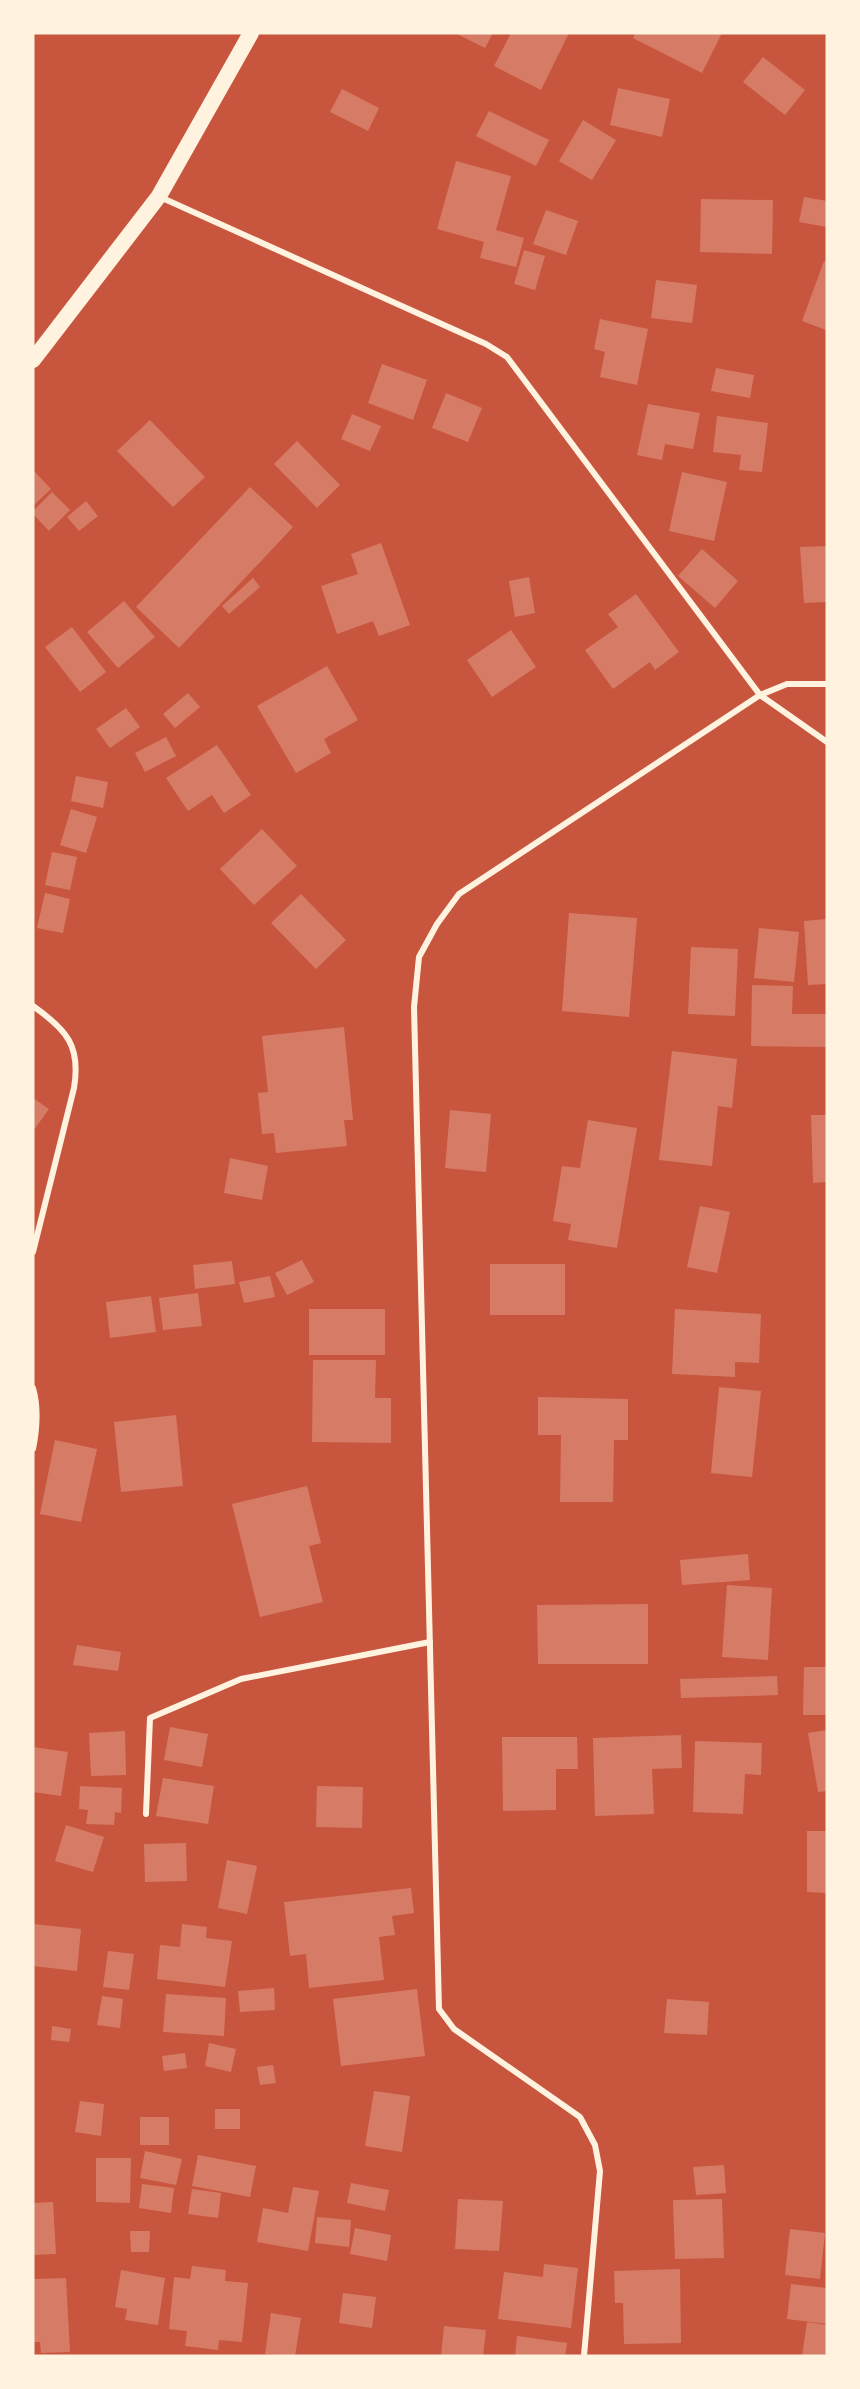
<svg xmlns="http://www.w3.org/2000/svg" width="860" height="2389" viewBox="0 0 860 2389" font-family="'PT Sans',sans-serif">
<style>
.building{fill:#d67c66}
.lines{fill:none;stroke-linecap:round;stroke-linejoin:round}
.minor{stroke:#fff3e0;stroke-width:6}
.trunk{stroke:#fff3e0;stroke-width:16}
</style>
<rect width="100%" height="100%" fill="#c8553d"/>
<g class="building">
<polygon points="455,33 493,33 485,48"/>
<polygon points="511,33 569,33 541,90 494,66"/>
<polygon points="635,33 722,33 702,73 633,38"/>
<polygon points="763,57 805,90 785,115 743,82"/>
<polygon points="618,88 670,99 662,137 610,125"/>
<polygon points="342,89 379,108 368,131 330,112"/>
<polygon points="489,111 549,140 536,166 476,136"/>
<polygon points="583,120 616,140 592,180 559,161"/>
<polygon points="456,161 511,176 496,230 524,238 516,267 480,258 484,242 437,229"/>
<polygon points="804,197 827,201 827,227 799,222"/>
<polygon points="701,199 773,200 772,254 700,252"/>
<polygon points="546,210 578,221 566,255 533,244"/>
<polygon points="524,250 545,256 535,290 514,284"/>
<polygon points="824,261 827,262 826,330 802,321"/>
<polygon points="656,280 697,285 692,323 651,318"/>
<polygon points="600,319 648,329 637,385 600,377 605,352 594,349"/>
<polygon points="382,364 427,380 413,420 368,403"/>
<polygon points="716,368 754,375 750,398 711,391"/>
<polygon points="446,393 482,408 468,442 432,428"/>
<polygon points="648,404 700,413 693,449 665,444 662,460 637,455"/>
<polygon points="352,414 381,426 370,451 341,439"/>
<polygon points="717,416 768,423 762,472 739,470 741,455 713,452"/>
<polygon points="150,420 205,477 173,507 117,451"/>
<polygon points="297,441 340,485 317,508 274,464"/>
<polygon points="33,470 51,489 33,506"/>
<polygon points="682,472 727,482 714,541 669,531"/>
<polygon points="250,487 293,527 179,648 136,607"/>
<polygon points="52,492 70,510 49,531 33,514 33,511"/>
<polygon points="86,501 98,516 79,531 67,517"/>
<polygon points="381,543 410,625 379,636 373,621 337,634 321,586 358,574 351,554"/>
<polygon points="827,546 827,602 804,603 800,547"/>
<polygon points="702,549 738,581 715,608 678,576"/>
<polygon points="529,577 535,613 515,617 509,581"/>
<polygon points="253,578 260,587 229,614 222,606"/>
<polygon points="636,594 679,652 655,670 650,662 613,689 585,650 618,627 608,614"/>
<polygon points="124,601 155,637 118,668 87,632"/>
<polygon points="72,627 106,672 80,692 45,647"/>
<polygon points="511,630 536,667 492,697 467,660"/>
<polygon points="327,666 358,720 324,739 331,753 296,773 257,706"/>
<polygon points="188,693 200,707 175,728 163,714"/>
<polygon points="126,708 140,727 110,748 96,729"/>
<polygon points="166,737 176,756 145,772 135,753"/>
<polygon points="217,745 251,795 224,813 212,795 188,811 166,778"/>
<polygon points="76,776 108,782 103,808 71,801"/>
<polygon points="71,809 97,817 86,853 60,845"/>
<polygon points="262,829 297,866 254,905 220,869"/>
<polygon points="52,852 77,857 70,890 45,885"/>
<polygon points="45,893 70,899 63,933 37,928"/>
<polygon points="301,894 346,940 316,969 271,923"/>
<polygon points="569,913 637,918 629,1017 562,1011"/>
<polygon points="827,919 827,984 808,985 804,921"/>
<polygon points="759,928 799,932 794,982 754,978"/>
<polygon points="691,947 738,949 735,1016 688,1014"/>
<polygon points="752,985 793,986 792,1014 827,1014 827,1047 751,1046"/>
<polygon points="344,1027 353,1120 344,1120 347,1146 276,1153 274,1133 262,1134 258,1093 268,1092 262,1036"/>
<polygon points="672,1051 737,1059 732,1108 718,1106 712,1166 659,1160"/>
<polygon points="33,1098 49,1109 33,1131"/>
<polygon points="450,1110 491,1114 486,1172 445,1168"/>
<polygon points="811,1115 827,1115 827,1182 813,1183"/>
<polygon points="588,1120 637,1128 617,1248 568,1240 571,1224 553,1221 562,1166 580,1168"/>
<polygon points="230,1158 268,1166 262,1200 224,1193"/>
<polygon points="700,1206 730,1212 717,1273 687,1267"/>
<polygon points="302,1260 314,1282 287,1295 275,1273"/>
<polygon points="232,1261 235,1284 195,1289 193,1265"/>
<rect x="490" y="1264" width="75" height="51"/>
<polygon points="270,1276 275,1297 244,1303 239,1282"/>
<polygon points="198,1293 202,1326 163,1330 159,1298"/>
<polygon points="151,1296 156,1332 110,1338 106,1302"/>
<rect x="309" y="1309" width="76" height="46"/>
<polygon points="675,1309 761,1314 759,1363 735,1362 735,1377 672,1374"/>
<polygon points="313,1360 376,1360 375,1398 391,1398 391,1443 312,1442"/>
<polygon points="719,1387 761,1391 752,1477 711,1473"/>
<polygon points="538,1397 628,1399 628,1440 614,1440 613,1502 560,1502 561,1435 538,1435"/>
<polygon points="176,1415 183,1486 121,1492 114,1422"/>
<polygon points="55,1440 97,1449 81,1522 40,1514"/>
<polygon points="307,1486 321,1543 309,1546 323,1602 260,1617 232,1504"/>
<polygon points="748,1554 750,1580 682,1585 680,1560"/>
<polygon points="727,1585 772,1588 768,1660 722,1657"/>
<polygon points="648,1604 648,1664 538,1664 537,1605"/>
<polygon points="77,1645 121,1652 118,1671 73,1665"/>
<polygon points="804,1667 827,1667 827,1715 803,1715"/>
<polygon points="777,1676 778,1695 681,1698 680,1679"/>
<polygon points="170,1727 208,1734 202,1767 164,1760"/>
<polygon points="827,1730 827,1791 818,1792 808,1733"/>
<polygon points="125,1731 126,1775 91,1776 89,1733"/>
<polygon points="681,1735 682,1768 652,1769 654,1814 595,1816 593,1738"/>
<polygon points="502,1737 577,1737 578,1769 556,1769 556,1810 503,1811"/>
<polygon points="695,1741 762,1743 761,1775 745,1774 743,1814 693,1812"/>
<polygon points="33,1747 68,1752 61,1796 33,1792"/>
<polygon points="163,1778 214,1786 208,1824 156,1816"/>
<polygon points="80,1786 122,1788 121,1813 115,1812 114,1825 86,1824 88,1810 79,1809"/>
<polygon points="317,1786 363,1787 362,1828 316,1827"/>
<polygon points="66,1825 104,1837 93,1872 55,1861"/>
<polygon points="807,1831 827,1831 827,1893 807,1892"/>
<polygon points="186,1843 187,1881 145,1882 144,1844"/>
<polygon points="227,1860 257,1866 247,1914 218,1908"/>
<polygon points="411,1888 414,1913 392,1916 395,1935 379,1937 384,1980 309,1988 306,1954 290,1956 284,1902"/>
<polygon points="33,1924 81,1929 77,1971 33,1966"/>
<polygon points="182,1924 207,1927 206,1938 232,1941 225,1987 157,1979 160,1945 180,1947"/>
<polygon points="108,1951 134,1954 129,1990 103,1987"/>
<polygon points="274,1988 275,2010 240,2012 238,1991"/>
<polygon points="417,1989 425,2056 341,2066 333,1999"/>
<polygon points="166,1994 226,1998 224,2036 163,2032"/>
<polygon points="102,1996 123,1999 120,2028 97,2025"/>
<polygon points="667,1999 709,2002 707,2035 664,2033"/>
<polygon points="52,2026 71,2029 69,2042 51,2040"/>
<polygon points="209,2043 236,2049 231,2072 205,2066"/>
<polygon points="185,2053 187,2068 164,2071 162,2056"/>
<polygon points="273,2065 276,2083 260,2085 257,2067"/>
<polygon points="374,2091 410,2096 402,2152 365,2146"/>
<polygon points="80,2101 104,2104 101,2136 75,2132"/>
<rect x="215" y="2109" width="25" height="20"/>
<rect x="140" y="2117" width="29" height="28"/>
<polygon points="145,2151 182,2159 176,2185 140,2178"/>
<polygon points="198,2155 256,2166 250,2197 192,2186"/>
<polygon points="96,2158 131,2158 130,2203 96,2202"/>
<polygon points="724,2165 726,2193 696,2195 693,2167"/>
<polygon points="351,2183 389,2190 385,2211 347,2203"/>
<polygon points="142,2184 174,2188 171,2213 139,2208"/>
<polygon points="293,2187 319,2191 308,2251 257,2242 263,2208 288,2213"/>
<polygon points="192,2189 221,2193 218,2218 188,2214"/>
<polygon points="458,2199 503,2201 499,2251 455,2249"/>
<polygon points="722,2199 724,2258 675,2259 673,2200"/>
<polygon points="53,2202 56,2254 33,2255 33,2203"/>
<polygon points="317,2217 351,2220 349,2247 315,2243"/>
<polygon points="355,2228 391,2235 387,2261 350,2254"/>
<polygon points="790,2229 825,2233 820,2279 785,2275"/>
<polygon points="130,2231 150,2231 149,2252 131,2252"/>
<polygon points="544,2264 578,2268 571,2328 498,2319 504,2272 543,2277"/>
<polygon points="192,2266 226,2270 225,2281 248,2283 242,2342 219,2340 218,2350 185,2346 187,2331 169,2329 174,2277 190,2279"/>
<polygon points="680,2269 681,2343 624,2344 623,2303 615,2303 614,2271"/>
<polygon points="121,2270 165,2278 158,2325 125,2320 127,2309 115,2307"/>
<polygon points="66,2278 70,2352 41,2353 40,2342 33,2342 33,2279"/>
<polygon points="791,2284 827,2288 827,2324 787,2319"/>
<polygon points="343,2293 376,2297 372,2328 339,2323"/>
<polygon points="271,2313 301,2318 295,2356 265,2354"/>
<polygon points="807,2322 827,2325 827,2356 802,2356"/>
<polygon points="444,2326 486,2330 483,2356 441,2356"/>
<polygon points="517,2336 567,2343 565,2356 515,2356"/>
</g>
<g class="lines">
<g class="minor">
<polyline points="160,197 486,344 507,357 760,695 827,742"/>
<path d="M33 1006C67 1030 81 1046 74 1088L33 1252"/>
<path d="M33 1388C39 1409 37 1429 33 1449"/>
<polyline points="146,1814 150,1718 241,1679 430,1642"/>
<polyline points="584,2356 600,2171 595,2145 580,2117 454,2029 439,2009 414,1007 419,957 437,924 459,894 760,695 787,684 827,684"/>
</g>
<polyline class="trunk" points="33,360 159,196 251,33"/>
</g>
<rect width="860" height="2389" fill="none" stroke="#fff3e0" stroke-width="69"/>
</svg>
